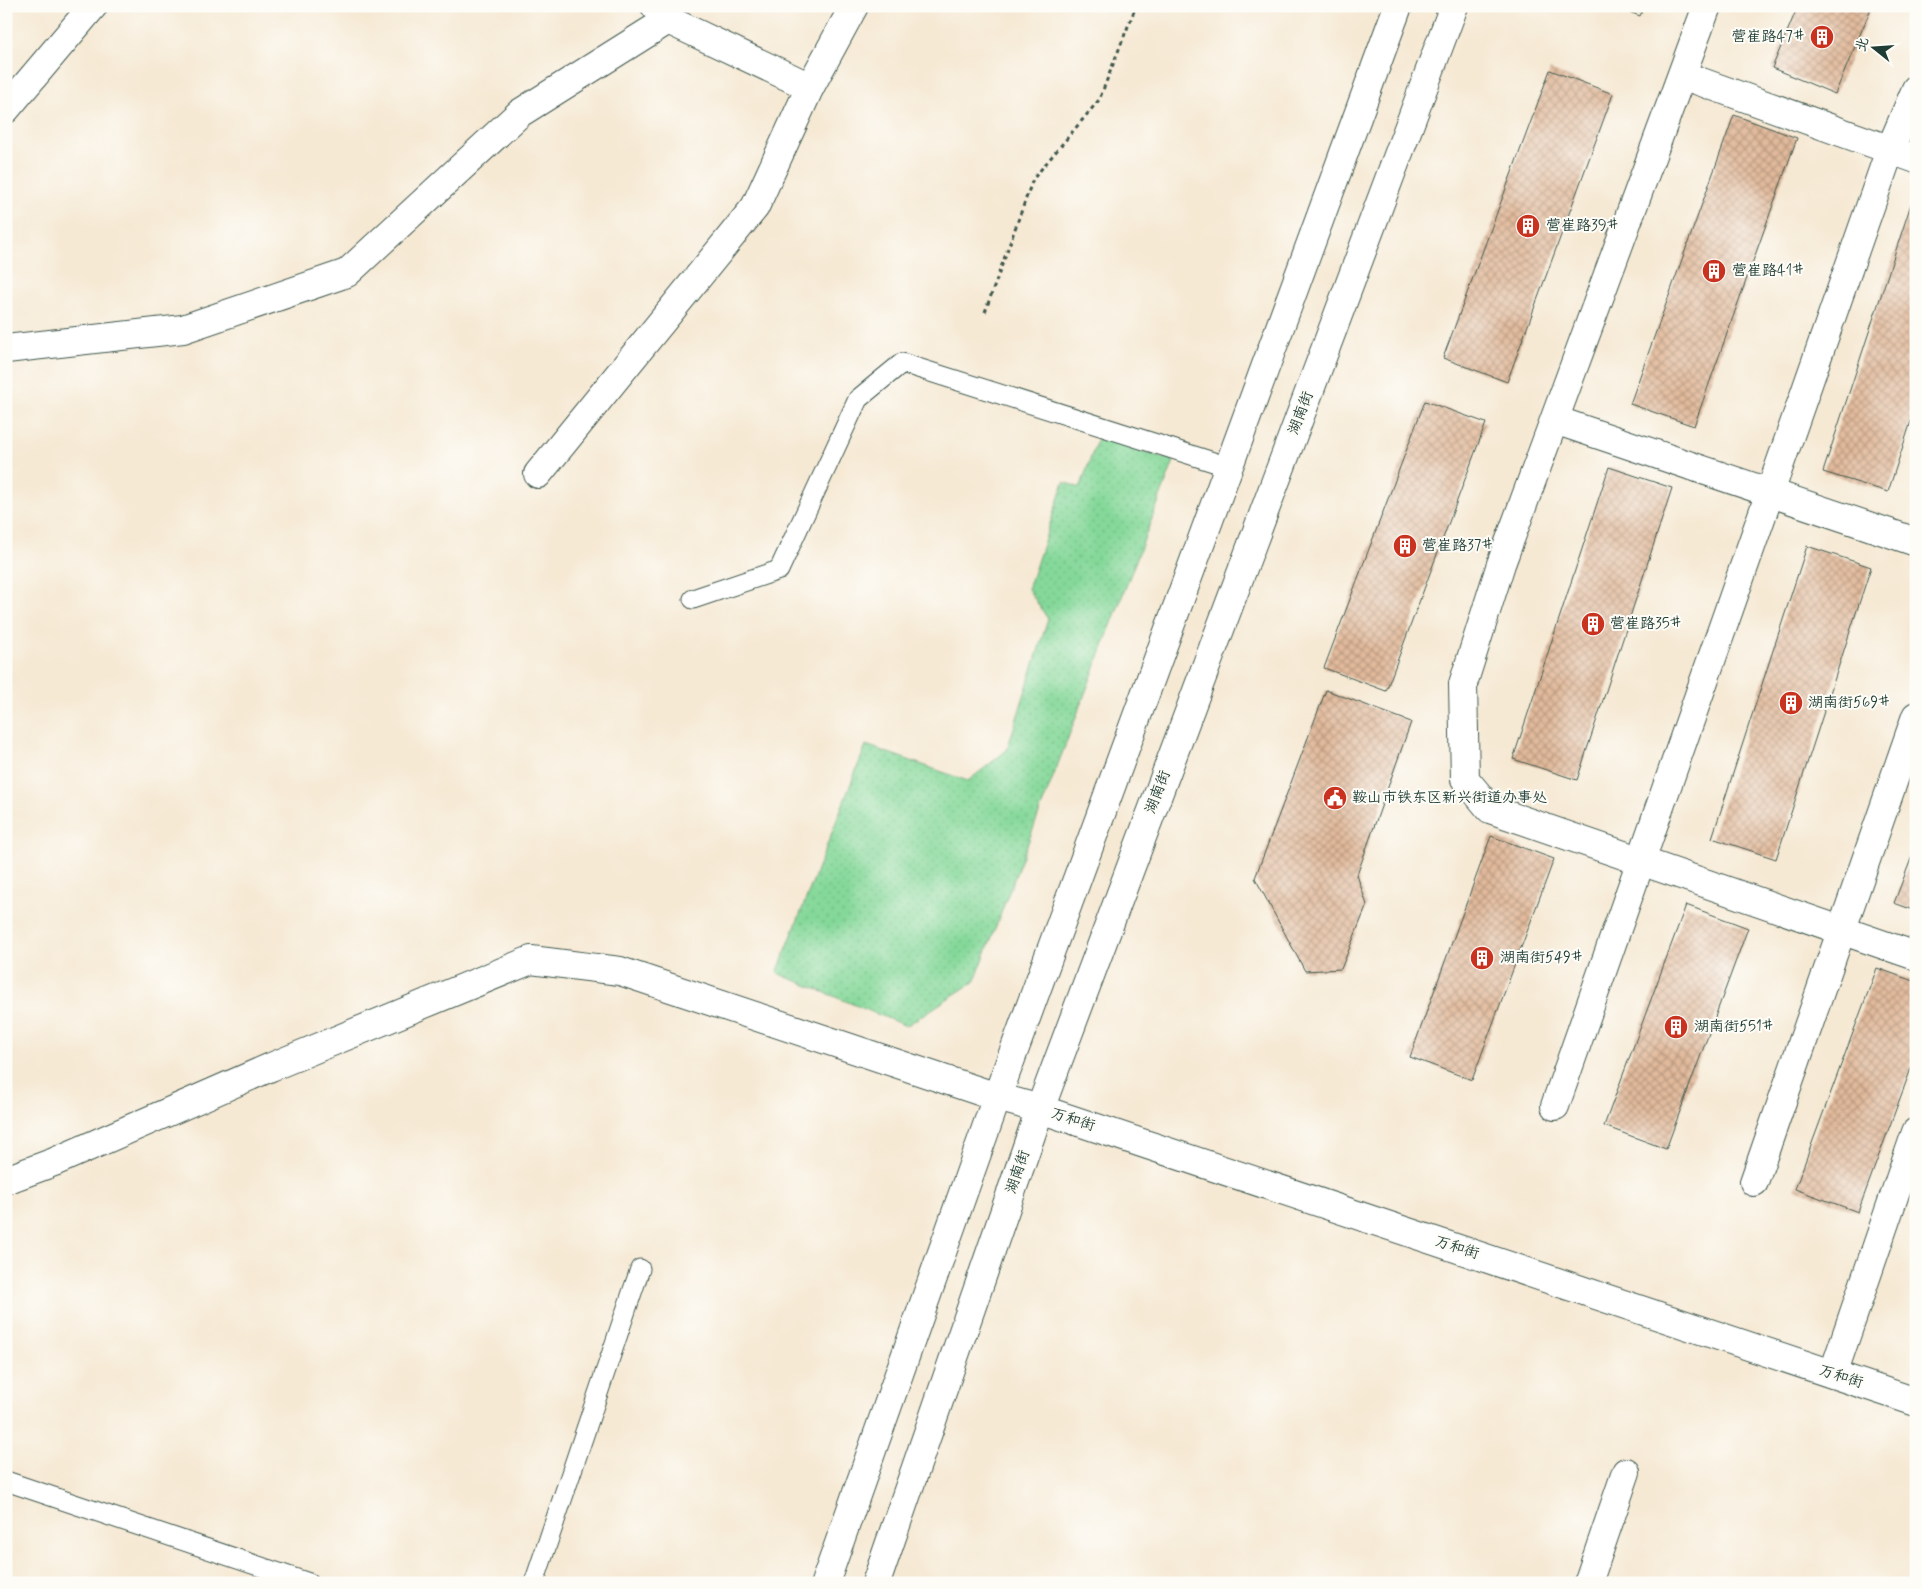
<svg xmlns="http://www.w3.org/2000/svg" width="1922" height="1589" viewBox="0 0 1922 1589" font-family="Mynerve,'LXGW WenKai TC',sans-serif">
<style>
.park{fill:url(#park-dots);stroke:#528a66}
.building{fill:url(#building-cross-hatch)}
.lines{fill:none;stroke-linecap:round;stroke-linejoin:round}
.service-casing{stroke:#3f574c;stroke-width:21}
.minor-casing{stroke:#3f574c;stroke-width:30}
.secondary-casing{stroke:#3f574c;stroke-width:30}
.path{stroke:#3f574c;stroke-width:3;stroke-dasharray:4 4;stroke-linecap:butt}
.service{stroke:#fff;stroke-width:19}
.minor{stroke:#fff;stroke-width:28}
.secondary{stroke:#fff;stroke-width:28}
.labels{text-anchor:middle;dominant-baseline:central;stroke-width:4;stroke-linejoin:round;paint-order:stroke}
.poi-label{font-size:15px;fill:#1f3d34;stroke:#fdfcf7;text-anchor:start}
.street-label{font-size:15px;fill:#1f3d34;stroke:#fdfcf7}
</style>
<defs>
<pattern id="park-dots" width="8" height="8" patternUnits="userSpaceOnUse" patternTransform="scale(1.25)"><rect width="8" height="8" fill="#84d899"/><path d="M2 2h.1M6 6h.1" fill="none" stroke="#72ba84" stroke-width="1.8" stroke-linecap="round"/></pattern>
<pattern id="building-cross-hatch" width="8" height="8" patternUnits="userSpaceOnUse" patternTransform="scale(1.25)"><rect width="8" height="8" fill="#e2ba9b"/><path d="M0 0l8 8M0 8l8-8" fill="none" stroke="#b7987f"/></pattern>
</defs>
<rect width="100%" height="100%" fill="#fdfcf7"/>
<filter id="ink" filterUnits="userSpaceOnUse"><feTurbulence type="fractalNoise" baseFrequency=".02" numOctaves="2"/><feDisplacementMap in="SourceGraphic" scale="10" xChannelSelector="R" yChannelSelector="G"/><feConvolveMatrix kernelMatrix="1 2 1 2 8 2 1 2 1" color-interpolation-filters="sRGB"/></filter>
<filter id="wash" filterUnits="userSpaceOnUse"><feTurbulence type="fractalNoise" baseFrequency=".0096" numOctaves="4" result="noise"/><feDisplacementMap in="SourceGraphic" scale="20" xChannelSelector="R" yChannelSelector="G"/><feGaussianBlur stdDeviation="1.12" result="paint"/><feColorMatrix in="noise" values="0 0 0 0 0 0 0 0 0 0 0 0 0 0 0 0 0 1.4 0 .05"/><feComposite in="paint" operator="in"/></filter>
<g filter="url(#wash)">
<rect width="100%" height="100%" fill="#f6e9d4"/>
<polygon class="park" points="1098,437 1174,461 975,981 906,1026 777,973 866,745 968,781 1007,750 1048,619 1028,589 1064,482 1080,488"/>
<g id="blocks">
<g class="building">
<polygon points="1613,6 1644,6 1640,16"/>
<polygon points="1798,6 1872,6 1835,94 1772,68"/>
<polygon points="1550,70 1613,94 1507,382 1443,358"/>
<polygon points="1734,115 1797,138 1694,426 1630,404"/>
<polygon points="1916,189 1916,406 1888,492 1823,472"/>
<polygon points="1425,401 1486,423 1386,691 1324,668"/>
<polygon points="1609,467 1672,488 1577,780 1513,759"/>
<polygon points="1807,546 1871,567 1776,859 1712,838"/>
<polygon points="1326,690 1411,722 1357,875 1367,905 1341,969 1305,971 1255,878"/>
<polygon points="1491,836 1554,859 1472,1080 1410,1057"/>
<polygon points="1916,846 1916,911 1894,903"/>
<polygon points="1686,905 1748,928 1666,1149 1604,1126"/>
<polygon points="1877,968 1916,982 1916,1055 1858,1212 1795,1189"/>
</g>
</g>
</g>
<g filter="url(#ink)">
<use href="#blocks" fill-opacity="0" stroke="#3f574c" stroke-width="1"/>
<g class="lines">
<g class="service-casing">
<g id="service">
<polyline points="693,599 779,570 858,399 902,363 1229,467"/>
<polyline points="6,1481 309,1583"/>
<polyline points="534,1583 640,1269"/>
</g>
</g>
<g class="minor-casing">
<g id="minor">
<polyline points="655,6 668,20 810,87"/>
<polyline points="1707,6 1501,564 1463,684 1465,779 1490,809 1916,956"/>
<polyline points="1682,75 1916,159"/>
<polyline points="6,109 93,6"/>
<polyline points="6,349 183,329 347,273 520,113 668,20"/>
<polyline points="1555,420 1916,542"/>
<polyline points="538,474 755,207 810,87 854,6"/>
<polyline points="1555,1106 1890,150 1916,89"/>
<polyline points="6,1180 54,1162 271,1067 531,960 620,971 997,1097 1040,1109 1916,1402"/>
<polyline points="1754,1182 1916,716"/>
<polyline points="1833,1374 1916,1132"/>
<polyline points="1588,1583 1626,1472"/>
</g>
</g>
<g class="secondary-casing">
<g id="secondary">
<polyline points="825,1583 997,1097 1398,6"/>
<polyline points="876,1583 1040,1109 1454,6"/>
</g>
</g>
<polyline class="path" points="985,312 1033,179 1099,100 1136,6"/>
<use href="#service" class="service"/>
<use href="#minor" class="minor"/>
<use href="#secondary" class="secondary"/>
</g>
</g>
<defs>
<g id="building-disc" transform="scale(1.25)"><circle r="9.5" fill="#c8321e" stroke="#fdfcf7"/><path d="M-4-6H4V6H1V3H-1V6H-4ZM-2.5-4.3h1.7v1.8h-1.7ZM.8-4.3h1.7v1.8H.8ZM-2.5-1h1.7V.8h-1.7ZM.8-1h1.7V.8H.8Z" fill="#fff"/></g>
<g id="civic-disc" transform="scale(1.25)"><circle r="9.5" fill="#c8321e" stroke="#fdfcf7"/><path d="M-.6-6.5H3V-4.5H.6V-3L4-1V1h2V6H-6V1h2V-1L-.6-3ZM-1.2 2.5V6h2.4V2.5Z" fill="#fff"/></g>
</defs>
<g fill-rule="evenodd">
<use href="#building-disc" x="1822" y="37"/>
<use href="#building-disc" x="1528" y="226"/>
<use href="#building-disc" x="1714" y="271"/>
<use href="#building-disc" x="1405" y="546"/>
<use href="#building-disc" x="1593" y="624"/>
<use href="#building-disc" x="1791" y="703"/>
<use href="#civic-disc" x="1335" y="798"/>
<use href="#building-disc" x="1482" y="958"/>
<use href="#building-disc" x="1676" y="1027"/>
</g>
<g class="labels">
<g class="poi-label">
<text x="1804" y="37" text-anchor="end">营崔路47#</text>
<text x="1546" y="226">营崔路39#</text>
<text x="1732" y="271">营崔路41#</text>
<text x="1422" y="546">营崔路37#</text>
<text x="1610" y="624">营崔路35#</text>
<text x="1808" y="703">湖南街569#</text>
<text x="1352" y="798">鞍山市铁东区新兴街道办事处</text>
<text x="1500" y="958">湖南街549#</text>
<text x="1694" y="1027">湖南街551#</text>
</g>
<g class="street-label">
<text transform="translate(1301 413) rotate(-69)">湖南街</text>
<text transform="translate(1158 792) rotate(-69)">湖南街</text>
<text transform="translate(1073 1120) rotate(18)">万和街</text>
<text transform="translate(1018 1172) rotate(-71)">湖南街</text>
<text transform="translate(1457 1248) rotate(18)">万和街</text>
<text transform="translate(1841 1377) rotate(18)">万和街</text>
</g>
</g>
<rect width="1922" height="1589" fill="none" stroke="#fdfcf7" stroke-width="25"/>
<g transform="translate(1874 48) rotate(287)" stroke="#fdfcf7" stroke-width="4" paint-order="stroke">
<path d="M0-4L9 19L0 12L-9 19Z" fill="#1f3d34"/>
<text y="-8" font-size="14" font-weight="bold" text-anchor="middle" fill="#1f3d34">北</text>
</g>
</svg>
